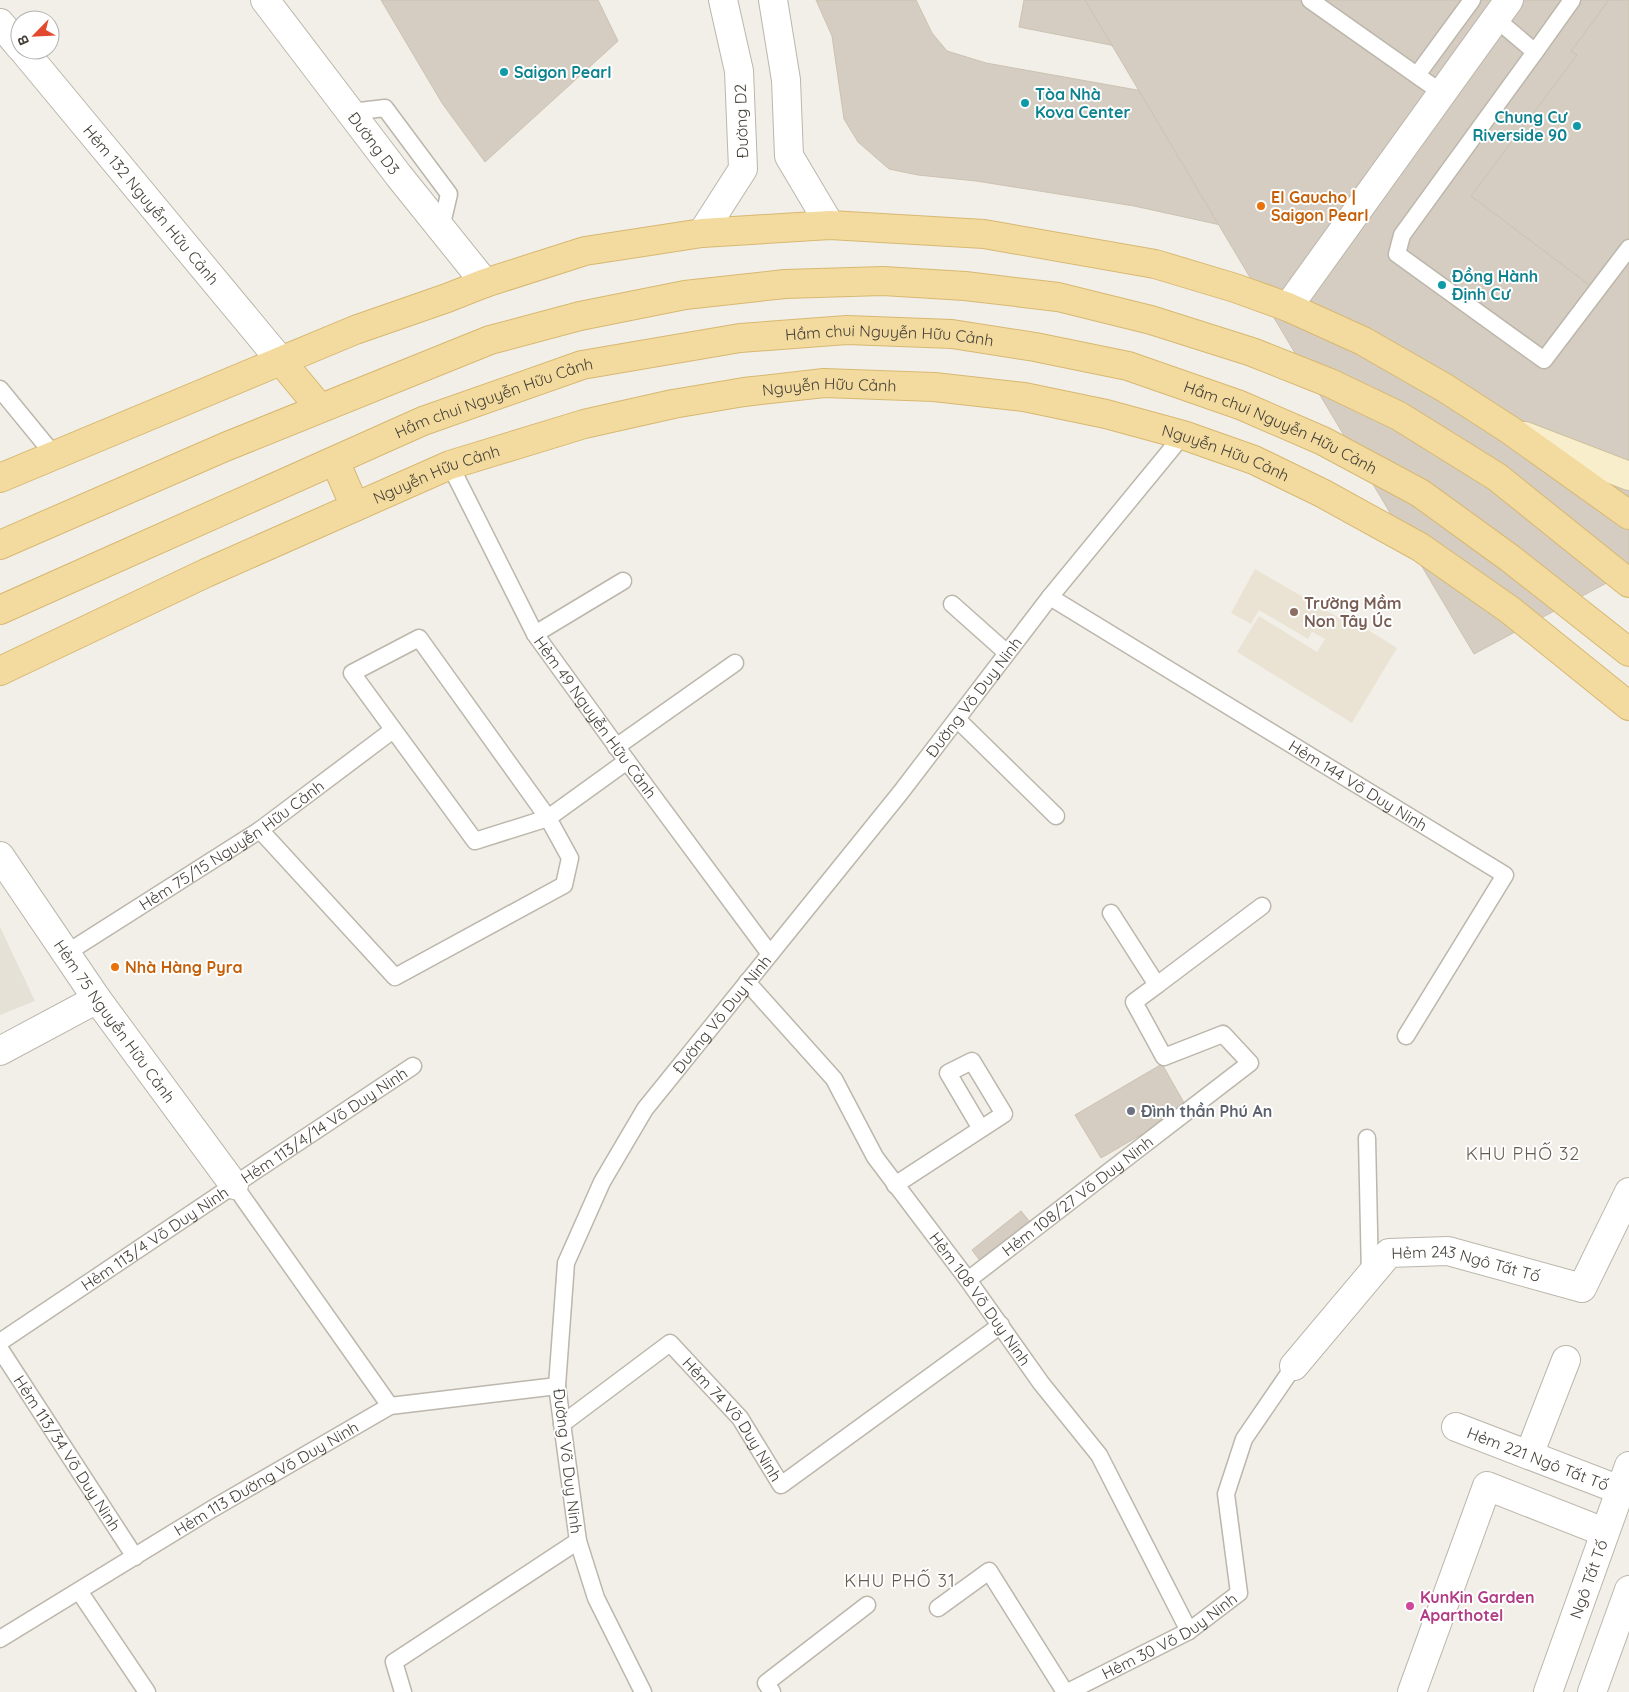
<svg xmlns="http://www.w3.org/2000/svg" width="1629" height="1692" viewBox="0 0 1629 1692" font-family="Quicksand,sans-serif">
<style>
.residential{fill:#e5e1d6}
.education{fill:#eae3d3}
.building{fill:#d5cdc1;stroke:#ccc2b2}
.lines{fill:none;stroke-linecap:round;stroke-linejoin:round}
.service-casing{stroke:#bcb6ab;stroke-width:19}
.minor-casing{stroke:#bcb6ab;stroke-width:30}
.tertiary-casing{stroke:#bcb6ab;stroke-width:30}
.secondary-casing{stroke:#cdc09c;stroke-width:30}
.primary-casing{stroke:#d7b871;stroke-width:30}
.service{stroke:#fff;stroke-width:16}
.minor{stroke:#fff;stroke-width:28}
.tertiary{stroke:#fff;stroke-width:28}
.secondary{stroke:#f9eecb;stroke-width:28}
.primary{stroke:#f3db9f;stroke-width:28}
.culture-dot{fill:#0f9aa8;stroke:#fff;stroke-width:2}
.food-dot{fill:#e8710a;stroke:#fff;stroke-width:2}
.education-dot{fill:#8d6e63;stroke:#fff;stroke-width:2}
.worship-dot{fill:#6b7280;stroke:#fff;stroke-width:2}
.hotel-dot{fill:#d1479c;stroke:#fff;stroke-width:2}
.labels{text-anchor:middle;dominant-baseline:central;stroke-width:4;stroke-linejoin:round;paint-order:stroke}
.culture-label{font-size:16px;font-weight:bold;fill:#0d838f;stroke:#fff;text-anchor:start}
.street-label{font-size:16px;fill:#443f37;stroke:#fff}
.food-label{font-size:16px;font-weight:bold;fill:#c56008;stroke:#fff;text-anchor:start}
.education-label{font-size:16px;font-weight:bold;fill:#785e54;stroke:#fff;text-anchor:start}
.worship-label{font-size:16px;font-weight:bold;fill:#5b616d;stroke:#fff;text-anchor:start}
.hotel-label{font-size:16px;font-weight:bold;fill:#b23c85;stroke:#fff;text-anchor:start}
.neighbourhood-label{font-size:18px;letter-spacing:1px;fill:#665d50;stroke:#fff}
</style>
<rect width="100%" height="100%" fill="#f2efe8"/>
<polygon class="residential" points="0,927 35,1001 0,1015"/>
<polygon class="education" points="1255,569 1363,632 1365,628 1397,648 1352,723 1237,652 1259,616 1317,652 1325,639 1312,632 1308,639 1259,610 1251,624 1231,613"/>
<g class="building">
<polygon points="381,0 598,0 618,41 485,162 442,103"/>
<polygon points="816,0 916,0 932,33 947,51 986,63 1288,117 1285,136 1338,146 1321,178 1287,218 1268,233 1248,231 1134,206 976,181 918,175 889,169 858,142 844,119 832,36"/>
<polygon points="1024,0 1209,0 1197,62 1019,27"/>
<polygon points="1085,0 1629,0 1629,571 1474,654"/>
<polygon points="1609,0 1629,0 1629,245 1596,290 1471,196 1577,55 1571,51"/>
<polygon points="1162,1064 1187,1108 1101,1158 1075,1115"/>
<polygon points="1021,1211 1034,1227 984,1266 972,1250"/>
</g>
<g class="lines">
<g class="service-casing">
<g id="service">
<polyline points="1310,0 1442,93"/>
<polyline points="1495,18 1535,52 1572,0"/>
<polyline points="1535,52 1402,235 1397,254 1544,360 1629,248"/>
<polyline points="1417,75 1472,0"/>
<polyline points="351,112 385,108 449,194 441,228"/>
<polyline points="0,389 54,455"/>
<path id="s1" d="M450 465 535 634 627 761 770 954"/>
<path id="s2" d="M1050 597 1505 875 1406 1036"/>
<polyline points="952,604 1007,653"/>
<polyline points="535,634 623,581"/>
<polyline points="957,719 1056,816"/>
<polyline points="616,747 735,663"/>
<polyline points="260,830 395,977 564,885 570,858 548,818 419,638 352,673 475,841 548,818 627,761"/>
<path id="s3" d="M65 954 260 830 393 730"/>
<path id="s4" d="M747 982 834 1079 875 1157 968 1280 1041 1383 1099 1455 1189 1631"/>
<polyline points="1157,985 1262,906"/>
<polyline points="1367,1138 1370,1276"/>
<path id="s5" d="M234 1185 413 1066"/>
<polyline points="895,1185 1004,1114 972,1061 948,1073 981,1129"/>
<path id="s6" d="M968 1280 1250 1063 1223 1034 1164 1057 1134 1002 1157 985 1111 913"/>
<path id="s7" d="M0 1342 234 1185 390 1406"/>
<path id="s8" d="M0 1349 135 1557"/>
<path id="s9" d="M562 1424 670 1343 740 1418 781 1485 1001 1325"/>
<polyline points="79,1591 147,1692"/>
<polyline points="938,1608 989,1571 1065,1692"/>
<path id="s10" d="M0 1639 212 1509 390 1406 557 1386"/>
<polyline points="403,1692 394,1662 578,1541"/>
<path id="s11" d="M643 1692 596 1598 578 1541 557 1386 566 1263 602 1182 645 1109 901 792 1050 597 1183 435"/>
<polyline points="772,1692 766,1683 867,1605"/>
<path id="s12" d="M1068 1692 1189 1631 1239 1593 1226 1494 1244 1439 1294 1366"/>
</g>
</g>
<g class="minor-casing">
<g id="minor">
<path id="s13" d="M265 0 399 176 485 283"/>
<polyline points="773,0 786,80 789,156 830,225"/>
<polyline points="0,23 20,47"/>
<path id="s14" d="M23 50 281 361"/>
<polyline points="702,233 743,169 739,71 723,0"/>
<polyline points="1288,307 1509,0"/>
<path id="s15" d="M0 856 97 999 234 1185"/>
<polyline points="0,1051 97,999"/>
<path id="s16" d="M1294 1366 1389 1253 1448 1251 1582 1288 1629 1192"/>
<path id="s17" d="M1456 1427 1620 1490"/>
<polyline points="1529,1455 1566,1360"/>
<polyline points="1412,1692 1487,1486 1604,1532"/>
<path id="s18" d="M1548 1692 1629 1466"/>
</g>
</g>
<g class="tertiary-casing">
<polyline id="tertiary" points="1592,1692 1629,1590"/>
</g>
<g class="secondary-casing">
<polyline id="secondary" points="1525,436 1629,476"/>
</g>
<g class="primary-casing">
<g id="primary">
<polyline points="281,361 320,408"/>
<polyline points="335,461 355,507"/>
<polyline points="0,478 355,330 447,298 485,283 585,251 702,233 830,225 984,234 1155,264 1235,288 1288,307 1363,341 1445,388 1510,430 1629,515"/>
<polyline points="0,545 225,447 490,340 580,316 685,295 785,284 883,281 965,286 1058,297 1151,320 1252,352 1330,383 1399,416 1497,477 1629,583"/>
<path id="s19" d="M0 610 423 421 582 365 740 338 847 330 952 334 1035 347 1128 366 1240 405 1323 441 1420 493 1511 559 1629 652"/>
<path id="s20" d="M0 671 206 573 450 465 584 424 673 404 744 392 824 383 934 387 1024 397 1106 414 1183 435 1254 460 1322 493 1420 547 1510 610 1629 706"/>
</g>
</g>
<use href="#service" class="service"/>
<use href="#minor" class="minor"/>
<use href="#tertiary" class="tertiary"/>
<use href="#secondary" class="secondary"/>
<use href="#primary" class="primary"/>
</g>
<g class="culture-dot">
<circle cx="504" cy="72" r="5"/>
<circle cx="1025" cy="103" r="5"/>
<circle cx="1577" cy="126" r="5"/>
<circle cx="1442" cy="285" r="5"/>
</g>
<g class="food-dot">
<circle cx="1261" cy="206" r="5"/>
<circle cx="115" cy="967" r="5"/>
</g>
<circle class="education-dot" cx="1294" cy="612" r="5"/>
<circle class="worship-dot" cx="1131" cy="1111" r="5"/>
<circle class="hotel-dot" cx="1410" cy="1606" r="5"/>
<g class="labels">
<g class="culture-label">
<text x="514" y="72">Saigon Pearl</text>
<text x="1035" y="94">Tòa Nhà<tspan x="1035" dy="18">Kova Center</tspan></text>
<text x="1567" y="117" text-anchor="end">Chung Cư<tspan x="1567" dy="18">Riverside 90</tspan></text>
<text x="1452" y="276">Đồng Hành<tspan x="1452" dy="18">Định Cư</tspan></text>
</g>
<g class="street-label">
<text transform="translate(741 121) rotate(-92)">Đường D2</text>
<text stroke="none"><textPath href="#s13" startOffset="180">Đường D3</textPath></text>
<text stroke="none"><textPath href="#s14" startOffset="201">Hẻm 132 Nguyễn Hữu Cảnh</textPath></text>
<text stroke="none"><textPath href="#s19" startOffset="942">Hầm chui Nguyễn Hữu Cảnh</textPath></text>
<text stroke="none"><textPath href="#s20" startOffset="884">Nguyễn Hữu Cảnh</textPath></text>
<text stroke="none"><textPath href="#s19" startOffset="538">Hầm chui Nguyễn Hữu Cảnh</textPath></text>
<text stroke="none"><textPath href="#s19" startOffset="1348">Hầm chui Nguyễn Hữu Cảnh</textPath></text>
<text stroke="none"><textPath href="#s20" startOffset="1289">Nguyễn Hữu Cảnh</textPath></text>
<text stroke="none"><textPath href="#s20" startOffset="479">Nguyễn Hữu Cảnh</textPath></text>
<text stroke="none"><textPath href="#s11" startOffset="1145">Đường Võ Duy Ninh</textPath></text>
<text stroke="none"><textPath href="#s1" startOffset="292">Hẻm 49 Nguyễn Hữu Cảnh</textPath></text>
<text stroke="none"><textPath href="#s2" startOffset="361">Hẻm 144 Võ Duy Ninh</textPath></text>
<text stroke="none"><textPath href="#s3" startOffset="199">Hẻm 75/15 Nguyễn Hữu Cảnh</textPath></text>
<text stroke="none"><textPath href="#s11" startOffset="740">Đường Võ Duy Ninh</textPath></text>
<text stroke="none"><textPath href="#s15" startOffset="201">Hẻm 75 Nguyễn Hữu Cảnh</textPath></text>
<text stroke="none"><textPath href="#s5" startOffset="108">Hẻm 113/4/14 Võ Duy Ninh</textPath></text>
<text stroke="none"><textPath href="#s6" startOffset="138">Hẻm 108/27 Võ Duy Ninh</textPath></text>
<text stroke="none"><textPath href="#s7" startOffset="186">Hẻm 113/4 Võ Duy Ninh</textPath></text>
<text stroke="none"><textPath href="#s16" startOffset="226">Hẻm 243 Ngô Tất Tố</textPath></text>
<text stroke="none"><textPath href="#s4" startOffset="395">Hẻm 108 Võ Duy Ninh</textPath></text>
<text stroke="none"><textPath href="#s9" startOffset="234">Hẻm 74 Võ Duy Ninh</textPath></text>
<text stroke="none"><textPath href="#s8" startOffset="124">Hẻm 113/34 Võ Duy Ninh</textPath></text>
<text stroke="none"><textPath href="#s17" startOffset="88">Hẻm 221 Ngô Tất Tố</textPath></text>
<text transform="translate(568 1461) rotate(83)">Đường Võ Duy Ninh</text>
<text stroke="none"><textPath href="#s10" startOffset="311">Hẻm 113 Đường Võ Duy Ninh</textPath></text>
<text stroke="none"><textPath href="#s18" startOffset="120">Ngô Tất Tố</textPath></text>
<text stroke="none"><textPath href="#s12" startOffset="116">Hẻm 30 Võ Duy Ninh</textPath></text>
</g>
<g class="food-label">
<text x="1271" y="197">El Gaucho |<tspan x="1271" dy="18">Saigon Pearl</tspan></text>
<text x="125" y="967">Nhà Hàng Pyra</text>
</g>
<g class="education-label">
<text x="1304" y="603">Trường Mầm<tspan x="1304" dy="18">Non Tây Úc</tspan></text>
</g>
<g class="worship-label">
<text x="1141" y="1111">Đình thần Phú An</text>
</g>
<g class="hotel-label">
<text x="1420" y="1597">KunKin Garden<tspan x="1420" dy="18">Aparthotel</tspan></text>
</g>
<g class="neighbourhood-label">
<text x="1523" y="1153">KHU PHỐ 32</text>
<text x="900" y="1580">KHU PHỐ 31</text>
</g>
</g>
<g transform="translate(35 35) rotate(246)"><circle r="24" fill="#ffffff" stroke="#b4b2af"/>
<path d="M0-4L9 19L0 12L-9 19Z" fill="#e3492e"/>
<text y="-8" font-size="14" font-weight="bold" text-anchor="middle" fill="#443f37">B</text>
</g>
</svg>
